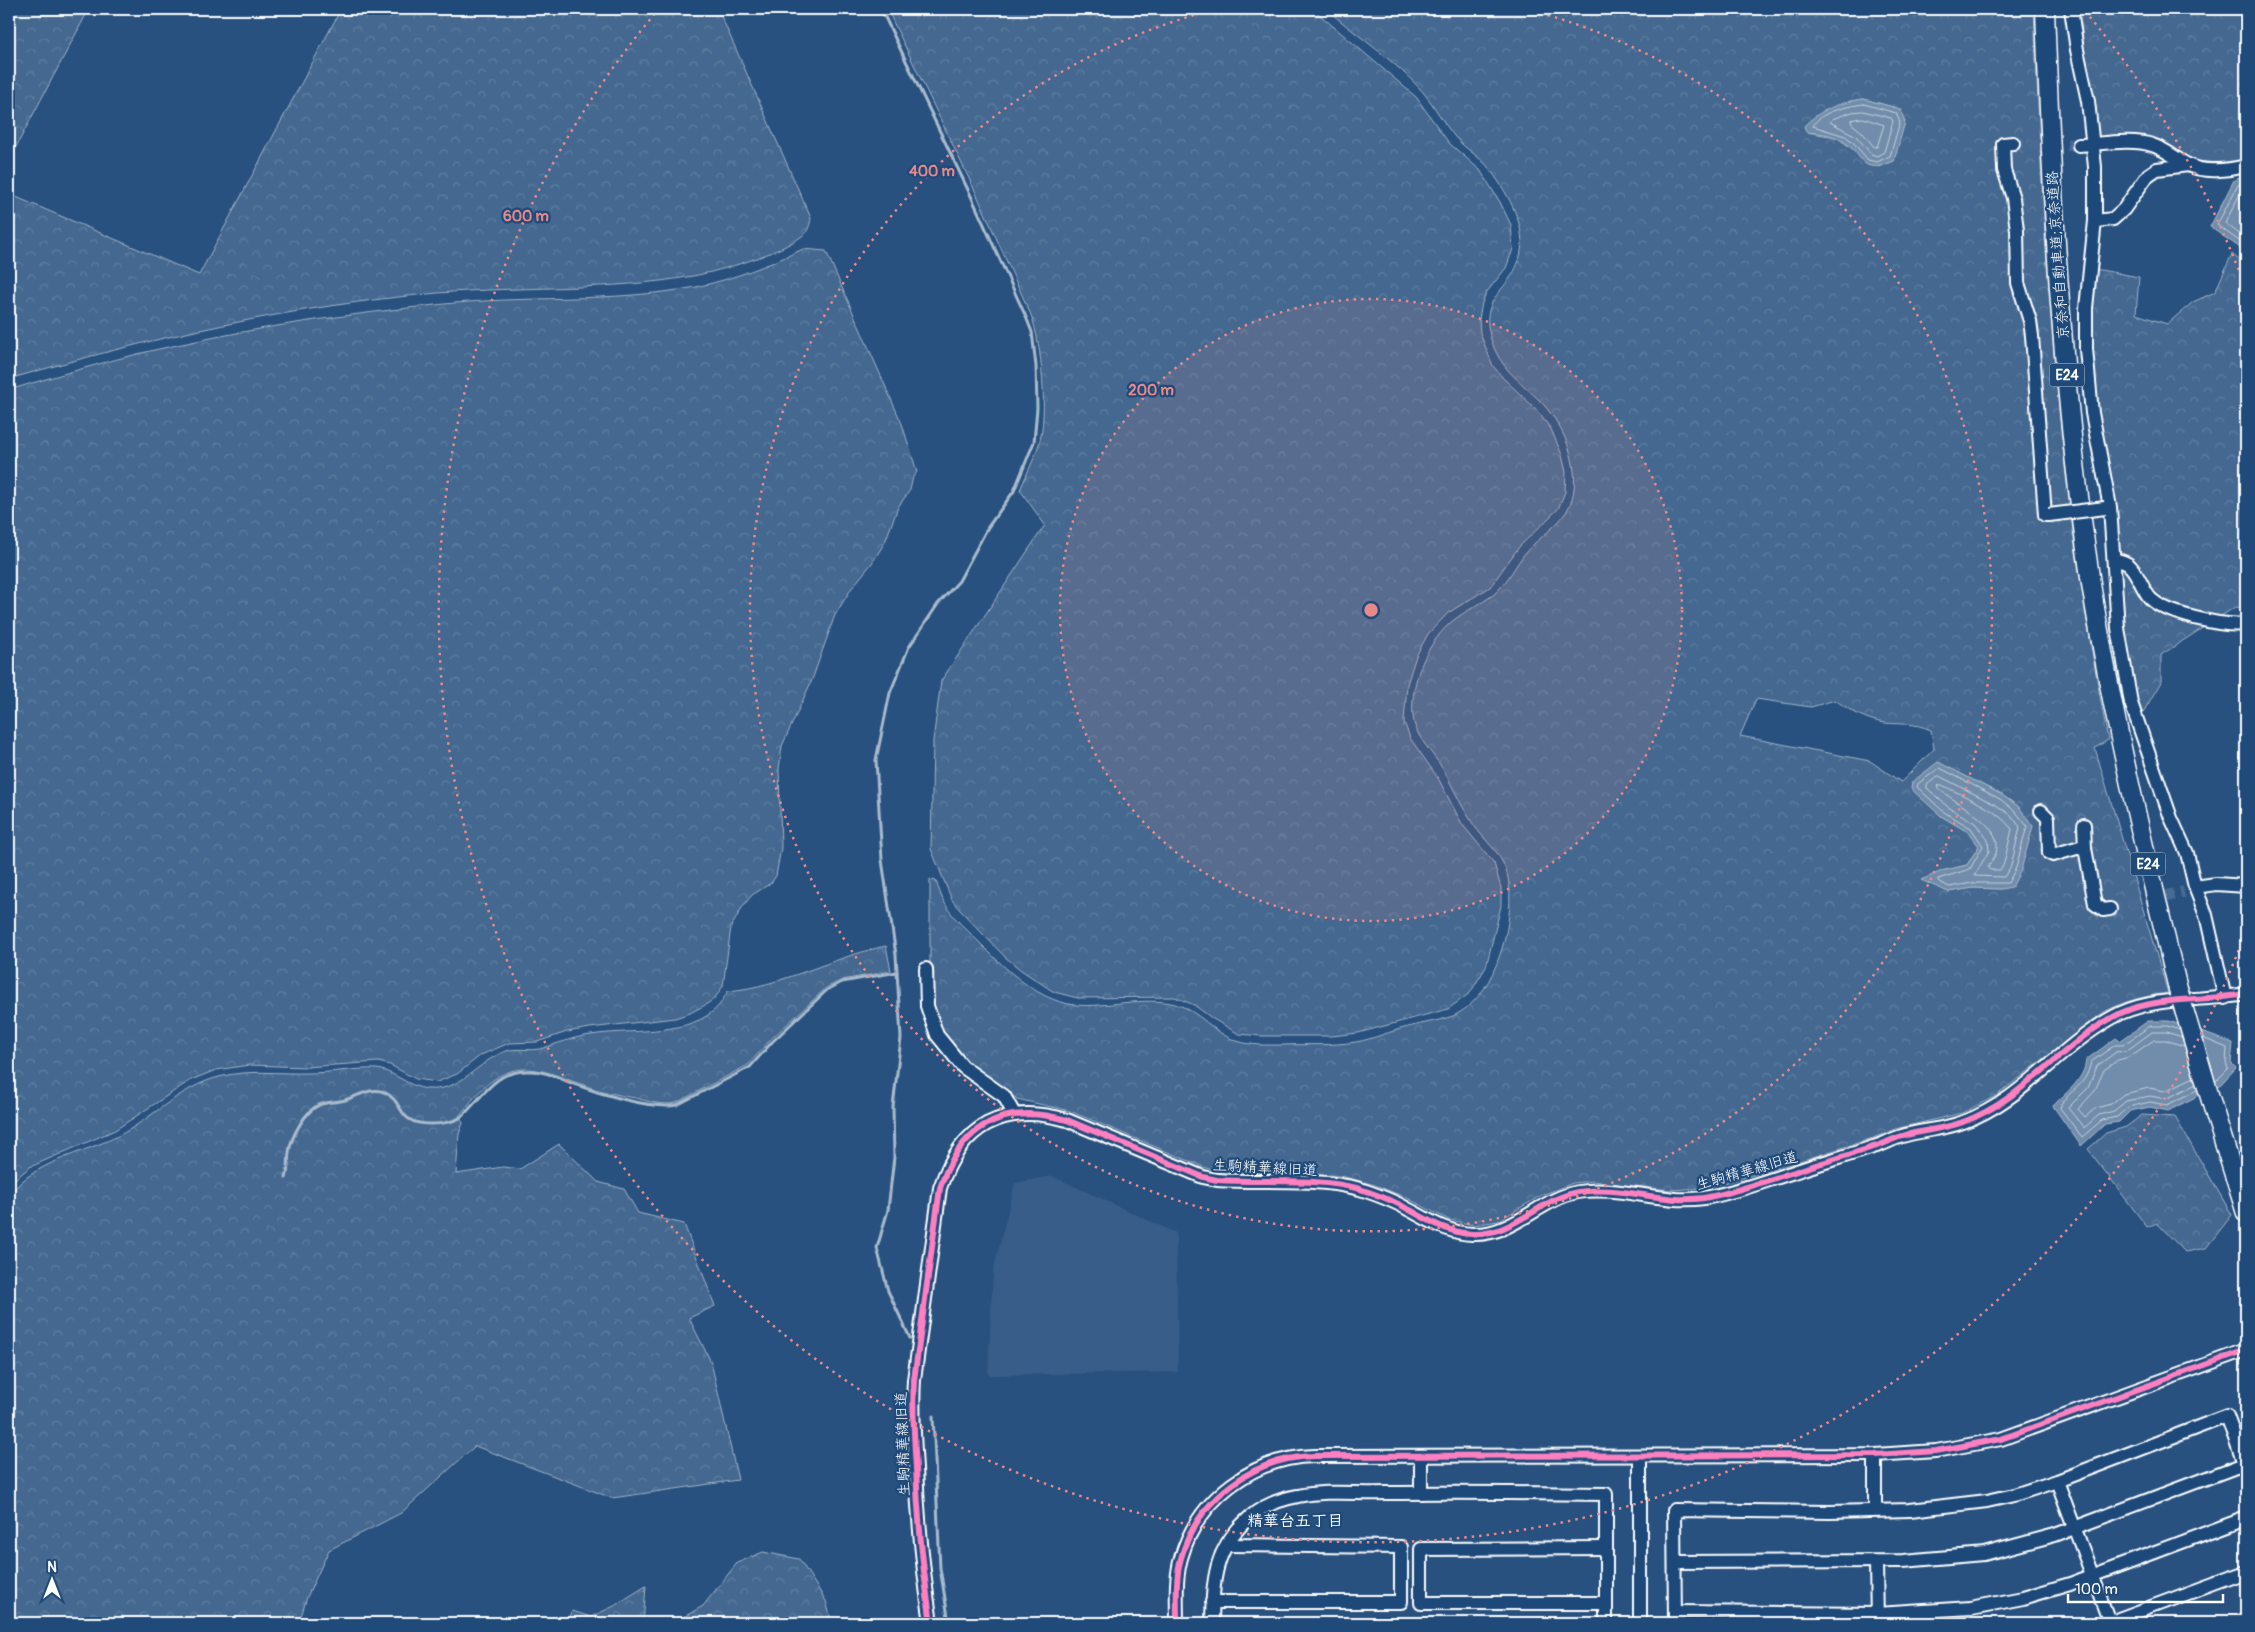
<svg xmlns="http://www.w3.org/2000/svg" width="2255" height="1632" viewBox="0 0 2255 1632" font-family="Pangolin,'Klee One',sans-serif">
<style>
.built{fill:#375d88}
.forest{fill:url(#forest-crowns);stroke:#a2b4c8;fill-rule:evenodd}
.water{fill:#718dab;stroke:#aabbcd}
.lines{fill:none;stroke-linecap:round;stroke-linejoin:round}
.shore{stroke:#c6d1dd;stroke-width:1}
.stream{stroke:#aabbcd;stroke-width:3}
.minor-tunnel{stroke:#486b92;stroke-width:12;stroke-dasharray:12 6;stroke-linecap:butt}
.minor-casing{stroke:#fff;stroke-width:16}
.highway-casing{stroke:#fff;stroke-width:21}
.minor{stroke:#1f4a7a;stroke-width:12}
.highway{stroke:#1f4a7a;stroke-width:18}
.minor-bridge-casing{stroke:#fff;stroke-width:16;stroke-linecap:butt}
.highway-bridge-casing{stroke:#fff;stroke-width:21;stroke-linecap:butt}
.minor-bridge{stroke:#1f4a7a;stroke-width:12}
.highway-bridge{stroke:#1f4a7a;stroke-width:18}
.cycleway-casing{stroke:#1f4a7a;stroke-width:9}
.cycleway{stroke:#ff80c0;stroke-width:6}
.ring{fill:none;stroke:#e88989;stroke-width:2.5;stroke-dasharray:2.5 5}
.labels{text-anchor:middle;dominant-baseline:central;stroke-width:4.5;stroke-linejoin:round;paint-order:stroke}
.shield{fill:#1f4a7a;stroke:#bcc9d7;stroke-width:1}
.shield-label{font-size:14px;font-weight:bold;fill:#fff}
.street-label{font-size:15px;fill:#fff;stroke:#1f4a7a}
.neighbourhood-label{font-size:16px;font-weight:bold;fill:#fff;stroke:#1f4a7a}
.centre{fill:#e88989;stroke:#1f4a7a;stroke-width:2.5}
.ring-label{font-size:15px;text-anchor:middle;font-weight:bold;fill:#e88989;stroke:#1f4a7a;stroke-width:4.5;stroke-linejoin:round;paint-order:stroke}
</style>
<defs>
<pattern id="forest-crowns" width="20" height="18" patternUnits="userSpaceOnUse" patternTransform="scale(1.25)"><rect width="20" height="18" fill="#446890"/><path d="M2 6a3 3 0 1 1 6 0M12 15a3 3 0 1 1 6 0" fill="none" stroke="#607fa1"/></pattern>
</defs>
<rect width="100%" height="100%" fill="#28517f"/>
<filter id="ink" filterUnits="userSpaceOnUse"><feTurbulence type="fractalNoise" baseFrequency=".02" numOctaves="2"/><feDisplacementMap in="SourceGraphic" scale="10" xChannelSelector="R" yChannelSelector="G"/><feConvolveMatrix kernelMatrix="1 2 1 2 8 2 1 2 1" color-interpolation-filters="sRGB"/></filter>
<g filter="url(#ink)">
<polygon class="built" points="1052,1176 1176,1233 1178,1372 988,1375 993,1271 1015,1183"/>
<g class="forest">
<polygon points="9,9 89,9 9,160"/>
<path d="M341 9H452L461 13 460 9H718L811 218C810 225 808 232 802 236 781 253 720 271 693 276 611 291 522 286 438 293 292 306 149 338 9 379V194L199 275Z"/>
<path d="M887 9H1313L1416 97 1449 143 1480 170 1500 202 1511 225 1513 249 1506 268 1486 293 1482 303 1479 319 1480 333 1493 366 1503 378 1535 408 1551 429 1562 455 1566 472 1565 492 1558 509 1519 547 1490 587 1448 613 1428 634 1416 656 1407 684 1404 722 1410 738 1438 778 1462 824 1494 863 1501 888V906L1486 967 1470 993 1448 1009 1358 1033 1332 1036H1262L1239 1034 1213 1019 1194 1005 1175 997 1078 998 1054 992 1021 970 1005 957 960 910 952 900 931 849 933 741 941 681 1045 525 1020 490C1026 475 1034 460 1039 444 1048 414 1042 344 1031 315L976 193Z"/>
<path d="M1326 9H2034C2040 165 2048 321 2066 476 2076 565 2092 653 2108 740L2095 748 2168 993C2144 996 2125 1001 2104 1012L1996 1096 1962 1113 1895 1129 1873 1138 1765 1172 1704 1188 1670 1190 1592 1181 1573 1183 1542 1195 1498 1221 1474 1225 1449 1220 1407 1198 1375 1185 1341 1176 1218 1171 1206 1168 1070 1111 1017 1099 964 1062 939 1028 930 996V879L936 881C939 890 942 899 947 907 953 917 962 925 971 934 999 962 1033 1000 1075 1005 1107 1008 1143 996 1175 1004 1199 1010 1214 1034 1237 1041 1252 1046 1267 1045 1283 1045 1307 1044 1331 1046 1356 1042 1373 1039 1391 1031 1408 1027 1423 1023 1439 1021 1453 1016 1464 1011 1473 1003 1481 993 1503 964 1520 897 1503 863 1495 847 1479 835 1470 819 1458 801 1451 781 1439 763 1429 749 1414 734 1413 716 1410 681 1427 641 1455 619 1467 610 1481 604 1493 595 1508 583 1515 565 1526 552 1540 536 1561 525 1570 505 1583 472 1566 429 1543 404 1526 386 1505 373 1495 350 1471 293 1514 295 1521 251 1526 223 1505 189 1488 167 1479 156 1465 149 1455 137 1443 123 1435 106 1423 92 1398 63 1356 35 1326 9ZM1864 99 1900 109 1894 161 1878 167 1836 137 1806 132 1850 101ZM1756 699 1811 707 1835 700C1851 711 1865 720 1885 723 1904 725 1912 722 1931 730L1934 749 1901 782 1870 761 1740 736ZM1938 762 2002 795 2019 807 2001 889 1973 888 1948 892 1942 871 1967 865 1979 846 1968 832 1941 816Z"/>
<polygon points="2076,9 2246,9 2246,161 2235,164 2202,165 2182,157 2102,140 2096,137"/>
<path d="M803 249 826 251 902 424 917 472 913 477 910 490 898 507 885 542 872 563 851 589 835 615 812 680 782 746 779 769 781 848 776 876 771 883 752 895 743 906 731 927 723 986 715 998 707 1004 690 1013 675 1018 590 1028 567 1032 537 1042 509 1043 481 1055 457 1074 437 1082 416 1079 390 1065 378 1062 306 1067 249 1065 216 1070 191 1080 115 1130 30 1167 9 1184V390C66 373 123 356 182 344 265 326 351 314 435 305 522 295 610 303 696 287 733 279 769 265 803 249Z"/>
<path d="M2232 254 2246 266V608L2235 607 2161 655V682L2139 719C2125 650 2118 581 2109 511 2099 431 2086 351 2095 269L2139 277 2136 314 2167 324 2193 302 2215 292Z"/>
<path d="M886 946 891 971 842 980 826 988 770 1040 748 1065 676 1103C662 1106 648 1101 635 1098 617 1095 600 1091 583 1085 552 1074 523 1058 493 1080 480 1089 469 1104 459 1116L463 1123 459 1134 456 1174 503 1167 520 1169 559 1144 598 1182 624 1189 638 1213 684 1224 715 1306 689 1318 711 1362 738 1480 612 1498 475 1446 401 1513 329 1550 307 1597 299 1623H9V1199C22 1165 87 1152 118 1136 153 1118 180 1087 219 1077 249 1069 278 1074 309 1073 332 1073 354 1068 377 1069 400 1073 410 1091 437 1089 466 1086 482 1057 510 1050 519 1048 531 1051 540 1049 557 1044 573 1037 591 1035 627 1029 683 1036 712 1012 720 1006 723 999 728 991 783 986 832 957 886 946Z"/>
<polygon points="2142,1115 2175,1117 2232,1215 2206,1248 2185,1252 2157,1223 2147,1227 2088,1149 2106,1133 2126,1127"/>
<polygon points="763,1552 799,1559 826,1601 832,1623 673,1623 703,1606 737,1563"/>
<polygon points="646,1586 643,1623 567,1623 572,1611 591,1617 614,1606"/>
</g>
<g class="water">
<path d="M1864 99 1900 109 1905 122 1894 161C1857 177 1866 154 1841 140 1831 134 1818 133 1806 132L1804 126C1820 109 1842 102 1864 99Z"/>
<polygon points="2246,176 2246,252 2210,227 2234,180"/>
<polygon points="1938,762 2002,795 2019,807 2033,826 2021,870 2012,887 2001,889 1973,888 1948,892 1921,880 1942,871 1967,865 1979,846 1968,832 1941,816 1911,789 1912,782"/>
<path d="M2148 1021H2169L2233 1043 2231 1063 2236 1068 2221 1084 2168 1111 2150 1107 2130 1111 2119 1122 2105 1124 2081 1146 2053 1106C2066 1092 2084 1081 2086 1060L2116 1038 2120 1041Z"/>
</g>
<g class="lines">
<g class="shore">
<path d="M1864 104 1896 113 1900 122 1890 156 1877 162 1868 160 1853 142 1845 136 1813 126C1820 111 1849 106 1864 104Z"/>
<polygon points="1863,111 1891,118 1893,121 1884,152 1877,156 1871,154 1856,136 1830,122 1832,119 1852,112"/>
<polygon points="1863,118 1884,125 1877,147 1874,147 1862,132 1851,123 1852,120"/>
<polyline points="2246,181 2238,185 2217,225 2246,246"/>
<polyline points="2246,188 2242,190 2225,223 2246,239"/>
<polygon points="1940,768 2000,799 2015,811 2027,826 2016,868 2008,883 1972,883 1949,887 1938,881 1938,879 1970,869 1983,846 1971,828 1944,812 1917,787 1918,784"/>
<polygon points="1939,776 1996,805 2011,815 2020,827 2011,866 2004,877 1974,876 1989,851 1988,840 1975,823 1948,807 1927,788 1927,785"/>
<path d="M1939 785H1942C1965 797 1995 807 2012 829L2004 863 2000 870H1990L1988 868C1991 861 1997 855 1997 847 1999 823 1955 803 1939 789Z"/>
<path d="M2180 1030 2168 1026H2150L2123 1045H2115L2091 1062C2085 1090 2067 1089 2060 1108L2082 1137 2102 1120 2117 1117 2128 1107 2150 1102 2167 1105 2197 1090"/>
<polyline points="2182,1037 2167,1032 2152,1032 2126,1051 2116,1052 2097,1066 2088,1088 2068,1108 2084,1128 2099,1115 2114,1111 2126,1101 2150,1096 2166,1099 2196,1084"/>
<polyline points="2203,1038 2227,1048 2226,1063 2228,1069 2216,1081"/>
<polyline points="2184,1046 2166,1040 2154,1040 2129,1057 2118,1060 2104,1070 2094,1092 2078,1109 2085,1117 2096,1108 2111,1104 2124,1094 2149,1088 2165,1091 2194,1077"/>
</g>
<g class="stream">
<polyline points="881,9 971,196 1026,317 1032,332 1036,366 1037,408 1034,442 1014,491 988,527 959,581 938,604 909,647 890,693 876,760 882,860 896,955 901,1038 893,1107 894,1157 888,1210 877,1248 888,1291 910,1338"/>
<path d="M286 1178C289 1169 288 1160 289 1152 291 1137 305 1111 319 1105 328 1101 338 1103 348 1099 360 1095 372 1087 384 1092 406 1102 395 1125 432 1124 441 1124 454 1122 461 1117 483 1098 493 1071 527 1071 544 1070 558 1078 574 1084 598 1093 652 1110 677 1105L750 1067 772 1042 827 990 842 982 897 972"/>
<polyline points="933,1416 940,1568 949,1623"/>
</g>
<g class="minor-tunnel">
<polyline points="2013,143 2079,145"/>
<polyline points="2110,909 2184,892"/>
</g>
<g class="minor-casing">
<g id="minor">
<polyline points="2071,9 2077,50 2088,101 2095,167 2095,221 2086,308 2086,349 2092,413 2110,507 2118,628 2131,703 2171,818 2187,853 2195,887 2206,915 2225,998"/>
<polyline points="2013,143 2003,144 2004,170 2013,198 2017,230 2018,283 2030,321 2032,336 2045,515 2049,515"/>
<path d="M2079 145C2100 144 2133 138 2152 145 2165 149 2175 158 2186 164 2204 174 2228 170 2246 166"/>
<polyline points="2095,221 2113,219 2124,209 2148,175 2157,169 2188,165"/>
<path d="M2115 559C2119 561 2126 562 2129 565 2138 573 2142 589 2150 598 2165 614 2224 627 2246 624"/>
<polyline points="2041,811 2048,818 2049,853 2053,855 2080,847 2085,848 2095,904 2103,910 2110,909"/>
<polyline points="2084,825 2085,848"/>
<polyline points="2195,887 2216,884 2246,886"/>
<polyline points="926,969 927,1006 937,1035 963,1067 1004,1096 1014,1114"/>
<polyline points="1875,1455 1875,1510"/>
<polyline points="1421,1456 1421,1493"/>
<polyline points="1640,1456 1640,1623"/>
<polyline points="2057,1481 2110,1623"/>
<polyline points="1606,1548 1421,1549 1421,1603 1606,1603"/>
<polyline points="1675,1562 1903,1561 1984,1554 2055,1535 2244,1464"/>
<polyline points="1876,1562 1877,1623"/>
<polyline points="1212,1602 1401,1602 1401,1547 1228,1545"/>
<polyline points="1675,1612 1877,1614 1971,1608 2023,1598 2070,1584 2246,1518"/>
<path d="M931 1623C923 1571 918 1520 916 1468 914 1439 912 1410 914 1380L940 1188C961 1125 1003 1102 1067 1120L1203 1177 1217 1180C1262 1183 1316 1177 1360 1189 1375 1194 1392 1200 1406 1208 1427 1219 1447 1233 1472 1234 1513 1236 1539 1199 1578 1192 1620 1185 1661 1204 1704 1198 1734 1193 1765 1181 1794 1172 1820 1163 1847 1156 1873 1147 1882 1145 1890 1140 1899 1137 1920 1130 1942 1130 1963 1122 2025 1100 2063 1041 2121 1013 2159 996 2206 1001 2246 994"/>
<path d="M1177 1623C1177 1602 1175 1579 1181 1558 1198 1498 1254 1457 1315 1456L1875 1455 1936 1451 2001 1439 2246 1350"/>
<path d="M1212 1623C1213 1579 1214 1548 1250 1517 1263 1506 1281 1499 1298 1496 1326 1490 1357 1494 1386 1493 1459 1492 1533 1493 1606 1494V1623"/>
<polyline points="1675,1623 1674,1510 1830,1512 1910,1510 1987,1501 2014,1495 2057,1481 2227,1416 2246,1469"/>
<polyline points="2108,1623 2246,1572"/>
</g>
</g>
<g class="highway-casing">
<g id="highway">
<path d="M2045 9C2052 203 2062 398 2092 590 2114 724 2146 857 2178 989"/>
<polyline points="2214,1111 2246,1213"/>
</g>
</g>
<use href="#minor" class="minor"/>
<use href="#highway" class="highway"/>
<g class="minor-bridge-casing">
<polyline id="minor-bridge" points="2049,515 2105,508"/>
</g>
<g class="highway-bridge-casing">
<polyline id="highway-bridge" points="2178,989 2214,1111"/>
</g>
<use href="#minor-bridge" class="minor-bridge"/>
<use href="#highway-bridge" class="highway-bridge"/>
<g class="cycleway-casing">
<g id="cycleway">
<path d="M931 1623C923 1571 918 1520 916 1468 914 1439 912 1410 914 1380L940 1188C961 1125 1003 1102 1067 1120L1203 1177 1217 1180C1262 1183 1316 1177 1360 1189 1375 1194 1392 1200 1406 1208 1427 1219 1447 1233 1472 1234 1513 1236 1539 1199 1578 1192 1620 1185 1661 1204 1704 1198 1734 1193 1765 1181 1794 1172 1820 1163 1847 1156 1873 1147 1882 1145 1890 1140 1899 1137 1920 1130 1942 1130 1963 1122 2025 1100 2063 1041 2121 1013 2159 996 2206 1001 2246 994"/>
<path d="M1177 1623C1177 1602 1175 1579 1181 1558 1198 1498 1254 1457 1315 1456L1875 1455 1936 1451 2001 1439 2246 1350"/>
</g>
</g>
<use href="#cycleway" class="cycleway"/>
</g>
</g>
<circle cx="1371" cy="610" r="311" fill="#e88989" fill-opacity=".12"/>
<g class="ring">
<circle cx="1371" cy="610" r="311"/>
<path d="M1526 9A621 621 0 1 1 1216 9"/>
<path d="M2244 936A932 932 0 1 1 657 11M2085 11A932 932 0 0 1 2244 284"/>
</g>
<g class="labels">
<g class="shield">
<rect x="2049.5" y="363.5" width="35" height="23" rx="4"/>
<rect x="2130.5" y="852.5" width="35" height="23" rx="4"/>
</g>
<g class="shield-label">
<text x="2067" y="375">E24</text>
<text x="2148" y="864">E24</text>
</g>
<g class="street-label">
<text transform="translate(2058 255) rotate(-94)">京奈和自動車道;京奈道路</text>
<text transform="translate(1265 1168) rotate(3)">生駒精華線旧道</text>
<text transform="translate(1747 1171) rotate(-16)">生駒精華線旧道</text>
<text transform="translate(903 1444) rotate(-92)">生駒精華線旧道</text>
</g>
<g class="neighbourhood-label">
<text x="1295" y="1521">精華台五丁目</text>
</g>
</g>
<circle cx="1371" cy="610" r="8" class="centre"/>
<g class="ring-label">
<text x="932" y="176">400 m</text>
<text x="526" y="221">600 m</text>
<text x="1151" y="395">200 m</text>
</g>
<rect width="2255" height="1632" fill="none" stroke="#1f4a7a" stroke-width="30"/>
<rect x="15" y="15" width="2225" height="1602" fill="none" stroke="#fff" stroke-width="2" filter="url(#ink)"/>
<g transform="translate(52 1580)" stroke="#1f4a7a" stroke-width="4" paint-order="stroke">
<path d="M0-4L9 19L0 12L-9 19Z" fill="#ffffff"/>
<text y="-8" font-size="14" font-weight="bold" text-anchor="middle" fill="#ffffff">N</text>
</g>
<path d="M2068 1594v8h155v-8" fill="none" stroke="#ffffff" stroke-width="2.5"/>
<text x="2075" y="1594" font-size="15" fill="#ffffff" stroke="#1f4a7a" stroke-width="4" paint-order="stroke">100 m</text>
</svg>
